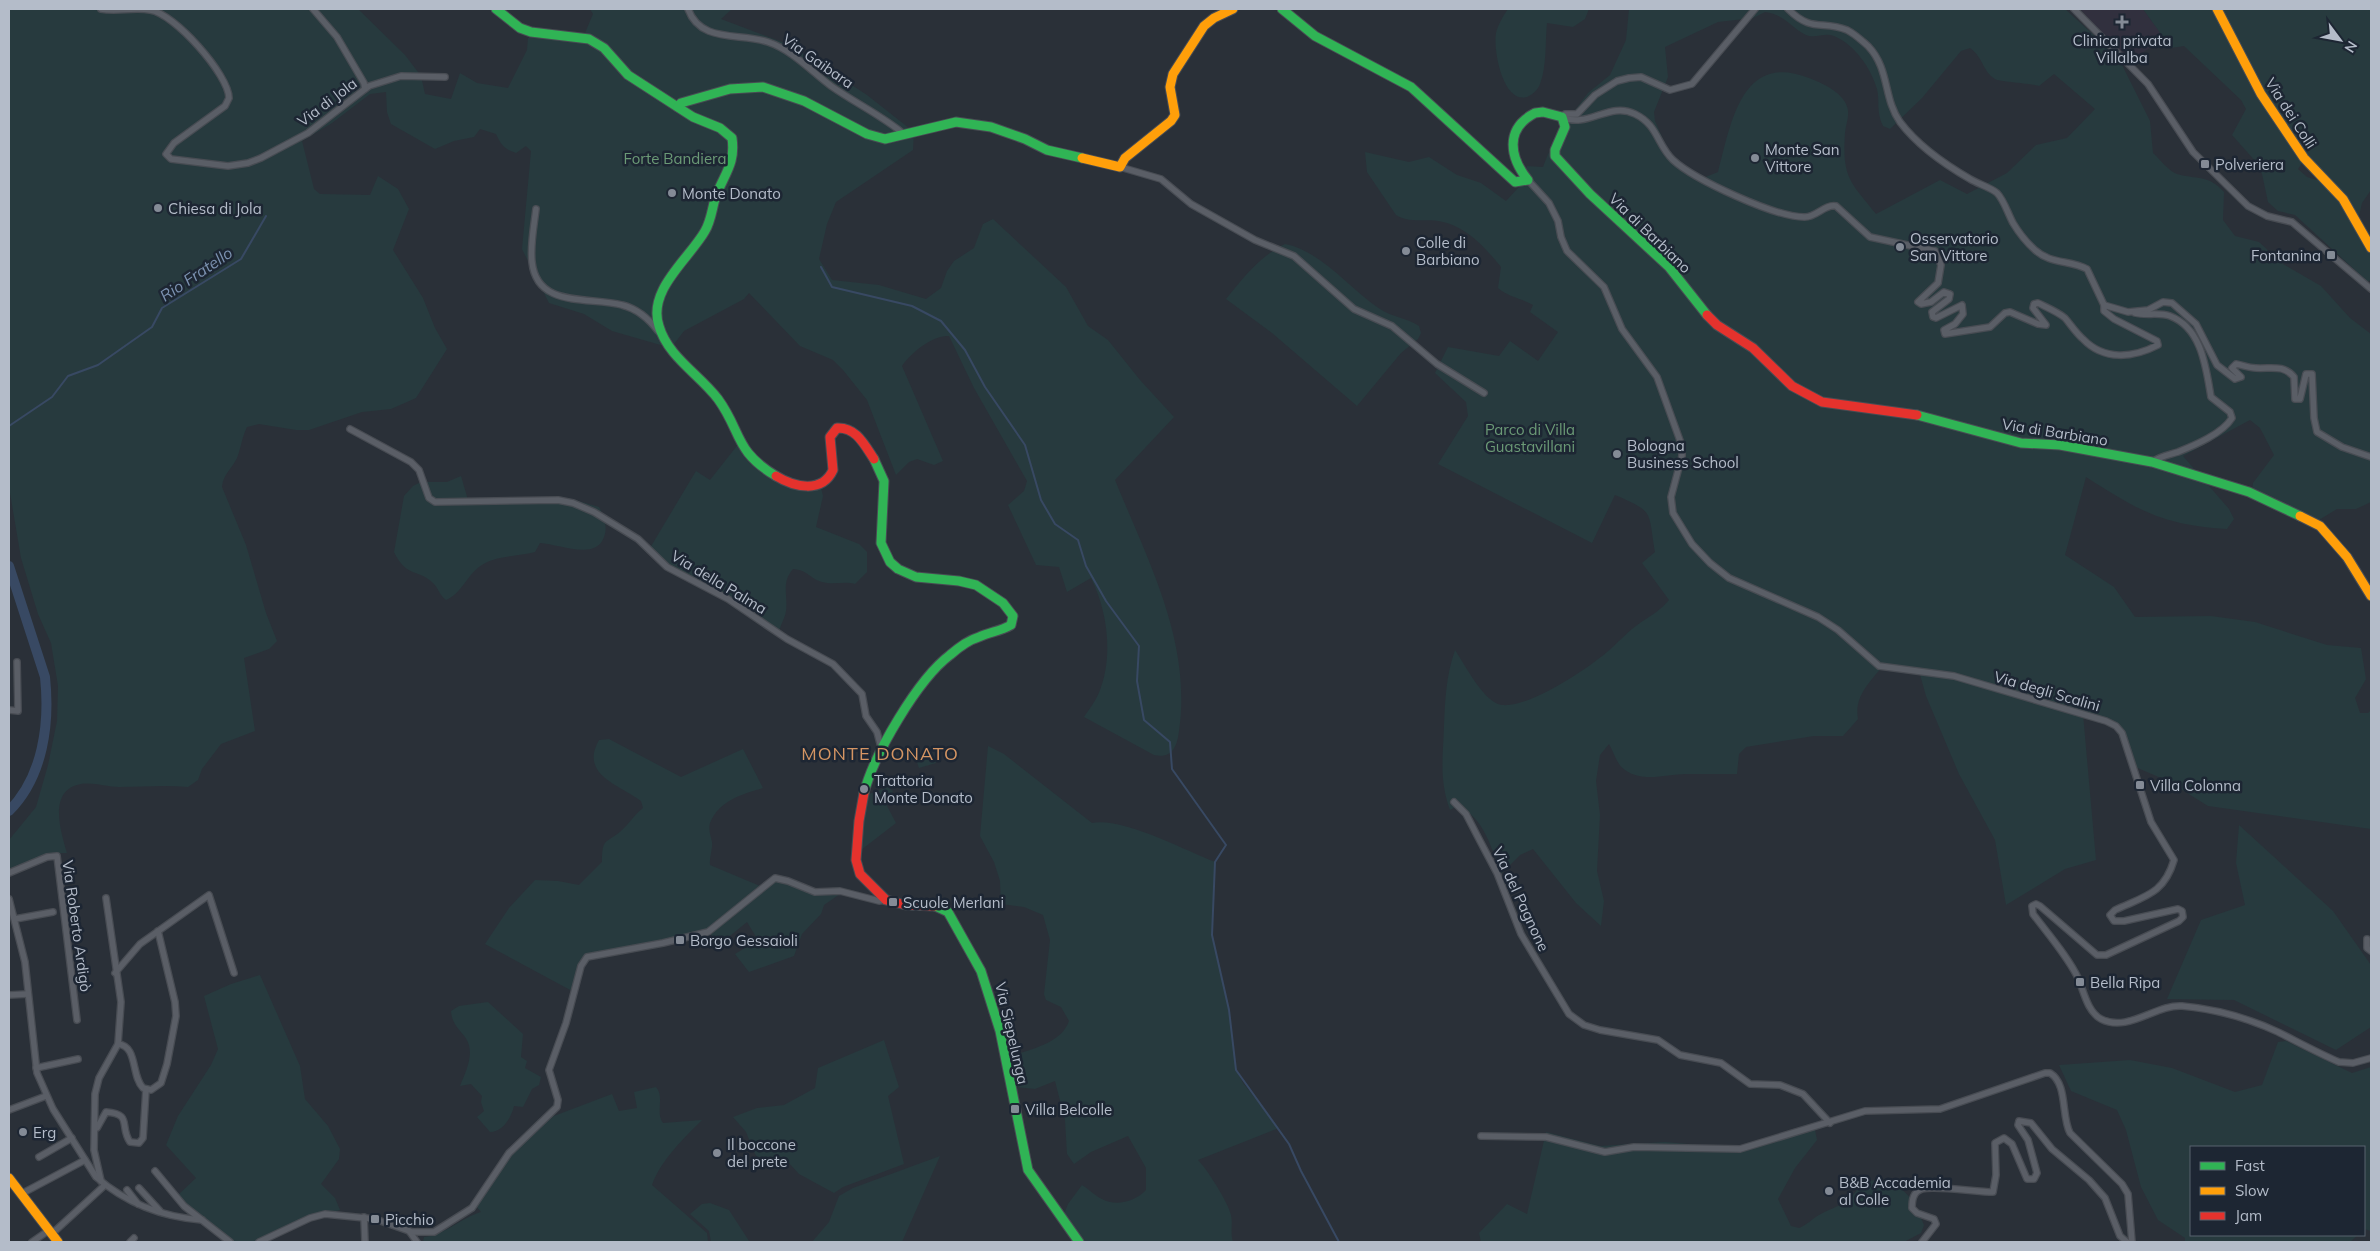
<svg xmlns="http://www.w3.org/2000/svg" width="2380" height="1251" viewBox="0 0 2380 1251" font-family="Mulish,sans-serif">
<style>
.medical{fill:#31303e}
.green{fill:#273a3e;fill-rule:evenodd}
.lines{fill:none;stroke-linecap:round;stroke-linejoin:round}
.stream{stroke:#384963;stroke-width:2}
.river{stroke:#384963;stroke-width:10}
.street-casing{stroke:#484c53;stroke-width:8}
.fast-casing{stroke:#484c53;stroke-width:11}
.slow-casing{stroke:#484c53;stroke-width:11}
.jam-casing{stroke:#484c53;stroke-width:11}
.street{stroke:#5a5e66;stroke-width:5.5}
.fast{stroke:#30b455;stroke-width:9}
.slow{stroke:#ff9f0a;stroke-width:9}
.jam{stroke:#e5322d;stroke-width:9}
.poi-dot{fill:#848b96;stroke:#1d2633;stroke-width:2}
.labels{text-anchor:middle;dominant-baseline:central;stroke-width:5;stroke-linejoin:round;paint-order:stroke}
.poi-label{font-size:15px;fill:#b4bcc9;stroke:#1d2633;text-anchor:start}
.street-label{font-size:15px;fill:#b4bcc9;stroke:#1d2633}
.park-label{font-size:15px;fill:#6b9a76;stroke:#1d2633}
.water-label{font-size:16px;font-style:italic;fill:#7c92b1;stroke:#1d2633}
.quarter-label{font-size:18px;letter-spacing:1px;fill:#d59563;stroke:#1d2633}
</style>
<rect width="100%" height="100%" fill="#2a3038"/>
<polygon class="medical" points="2080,9 2143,9 2165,39 2130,60 2104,36"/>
<g class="green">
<path d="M9 9H358L405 55 421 76 425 94 451 99 460 73 477 83 508 88 527 50 528 38H534L535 35 582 40 593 14 590 9H732L721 19 790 45 867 95 914 132 913 150 836 202 827 224 819 259 832 280 879 285 926 299 941 288 947 271 954 261 974 248 983 224 993 219 1066 287 1088 326 1108 340 1140 380 1174 417 1115 480C1148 561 1192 642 1179 731 1177 747 1172 759 1154 755L1084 717C1090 708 1098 698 1101 687 1113 653 1107 610 1091 578L1067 592 1059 567 1036 565 1008 505 1024 491 1027 481 974 388 949 336C932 335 911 353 902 366L943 461 934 465 917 459 909 462 896 475 867 400 843 370 833 360 800 346 749 293 744 299 684 331 671 348 612 331 584 314 549 303 522 249 531 151 526 146 516 153C504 149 501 145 496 134L480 129 474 137 454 141 435 149 391 124 387 112 386 92 370 94 332 123 302 141 314 189 320 194 370 195 378 176 398 189 409 209 393 250 423 298 435 328 447 349 416 398 391 409 362 412 309 430H296L259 424 247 427C242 437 241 448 237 458 232 469 223 474 222 487L246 545 266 613 277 641 269 649 244 658 255 731 221 744 202 769 198 780 188 787C164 785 142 787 119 787 107 787 93 782 81 784 47 790 61 832 67 853H55L9 870V840L36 807 48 765 57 721 58 686 51 643 38 614 21 558 10 493Z"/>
<path d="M1508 9H1589L1585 19 1573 27 1547 23C1545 42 1547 66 1540 84 1538 90 1532 95 1527 97 1503 104 1493 50 1496 33 1498 25 1503 16 1508 9Z"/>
<path d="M1629 9H2065L2118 57 2150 121 2153 153C2160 159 2168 171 2177 174 2197 180 2208 174 2224 192L2223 220 2235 236 2259 242 2283 264 2321 286 2350 318 2371 334V502L2356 509H2337L2314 523 2252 493 2253 483 2274 455 2260 428 2250 420 2183 456 2229 509 2234 519 2227 529C2163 525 2139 511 2086 477L2065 555 2114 587 2135 617 2211 616 2255 622 2327 645 2361 648 2366 679 2355 698 2360 713H2368L2371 710V829L2208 806 2168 781 2133 766C2120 727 2123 726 2083 714L2096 860 2065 869 2006 905 1995 840 1959 774 1926 696 1919 671 1882 667C1869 683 1854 697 1858 719L1843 736H1814L1746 747 1739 754 1737 774C1720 774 1703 774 1686 774 1667 774 1643 783 1625 770 1616 764 1614 752 1609 744L1600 755 1596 781 1600 815 1597 871 1604 901 1601 926 1576 903 1533 849 1520 855 1501 874C1492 850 1484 816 1457 806L1450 810C1439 780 1443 757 1444 726 1445 700 1446 676 1455 650 1465 665 1482 698 1498 704 1522 713 1589 668 1607 652 1617 644 1625 634 1636 626 1649 616 1657 614 1669 600L1642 563 1655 552C1648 511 1655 512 1615 495L1592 543 1438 464 1468 416 1466 402 1435 373 1448 347 1499 356 1510 341 1538 361 1558 332 1530 312 1533 305C1521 298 1508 297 1498 288L1501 267C1485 247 1465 225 1438 221 1424 219 1408 223 1396 215L1367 172 1365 152 1409 162 1429 157 1457 175 1481 183 1506 201 1518 188 1527 166 1543 167 1548 154 1559 139 1569 118 1588 93 1610 75 1626 40ZM1765 12C1783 14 1790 26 1804 34 1814 40 1824 32 1834 36 1854 44 1871 68 1877 89 1880 103 1876 110 1883 126L1890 129 1922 98 1961 51 1970 48C1983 57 1983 72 1995 79 2000 82 2029 83 2039 86L2054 74 2095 109 2067 138 2036 145 2007 173 1967 194 1940 180 1876 214C1850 181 1842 178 1845 133 1846 122 1851 114 1846 104 1840 91 1822 83 1809 78 1741 51 1731 124 1718 172L1703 178 1671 157 1655 121 1654 112 1668 77 1665 47 1718 22 1753 18Z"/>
<path d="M2143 9H2371V190L2362 203 2358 221 2371 245V279L2368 282 2295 215 2278 211 2268 202 2262 174 2256 162 2232 135 2246 109 2241 100 2184 46 2171 48ZM2304 160 2319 177 2317 180 2307 177 2298 169Z"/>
<path d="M1285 244C1320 250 1351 290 1380 309 1392 317 1407 318 1419 326L1421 333 1418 339 1401 353 1357 406 1272 333 1226 299C1243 278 1260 256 1285 244Z"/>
<path d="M740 442 748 454 781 479 821 488 823 496 816 527 859 544 867 552V572L855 584C844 581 834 585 822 582 810 579 808 570 793 569 781 583 788 594 786 611 785 619 780 624 779 633L671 568 650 548 696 471 710 480Z"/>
<path d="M461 476 468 500 568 498 599 507C604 516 608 527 604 537 596 561 559 544 540 543L535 552C517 557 494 555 479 567 466 577 461 594 446 600 439 595 439 589 434 584 419 568 407 579 394 552L404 496 413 486 421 482H447Z"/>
<path d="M609 739 681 777 743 749 763 788C743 794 719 800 710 823 708 830 711 836 712 842 713 849 709 857 710 865L760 886 711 928 687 938 587 960 581 965 574 992 485 944 509 908 535 880 558 881 579 885 602 862C602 837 606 844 621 831 629 824 634 815 643 808L641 801C620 785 579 775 599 740Z"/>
<path d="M988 746 1004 754 1092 823C1123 817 1184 850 1215 862L1212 935 1229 1010 1236 1070 1243 1083 1279 1128 1198 1160C1207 1169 1228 1202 1231 1215 1233 1223 1230 1233 1233 1242H1079L1062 1219 1068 1204 1082 1185C1089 1189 1095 1196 1102 1199 1116 1207 1136 1201 1146 1190V1168L1128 1136 1091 1152 1074 1164 1067 1154 1065 1120 1055 1081 1035 1089 1015 1087 1009 1057C1030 1049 1061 1044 1069 1021L1061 1007 1046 1000 1044 994 1050 940 1043 915 1024 907 1001 904 1000 881 994 862 980 836Z"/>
<polygon points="933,753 936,763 919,768 916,759"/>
<polygon points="888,787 893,791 887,806 896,823 861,850 864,814 869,794"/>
<polygon points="2239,825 2333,911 2371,965 2371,1027 2336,1050 2234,1000 2167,999 2201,920 2245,905 2236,863"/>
<polygon points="775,878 805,889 840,894 824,905 821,914 802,934 794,956 749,972 735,954 758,940 747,922 720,944 708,932"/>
<polygon points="260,975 300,1066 305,1099 328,1126 340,1149 339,1159 321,1184 335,1198 340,1210 279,1229 258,1242 232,1242 177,1196 196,1178 166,1145 178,1116 211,1065 218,1049 204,996 231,984"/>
<path d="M488 1002 523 1034 521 1057 527 1061 525 1068 541 1077 539 1085 532 1089 523 1107 514 1106C511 1118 503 1132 490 1132L477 1117 484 1111 481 1102 482 1096 471 1084 460 1086C466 1071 476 1052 465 1037 457 1027 452 1023 451 1011L459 1006Z"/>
<polygon points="884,1040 899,1087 888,1096 904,1164 843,1187 834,1193 799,1174 788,1162 760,1160 755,1154 746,1132 733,1117 757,1108 784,1105 815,1088 818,1068"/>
<polygon points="2286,1041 2352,1073 2371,1067 2371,1231 2364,1229 2364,1147 2191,1147 2191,1235 2358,1235 2350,1242 2185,1242 2185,1238 2158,1220 2141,1187 2126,1130 2117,1110 2071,1091 2059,1065 2130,1060 2172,1068 2235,1092 2262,1085 2278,1042"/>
<path d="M656 1087C665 1097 655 1113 663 1123L702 1120C684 1138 661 1160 652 1185L707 1233 708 1242H423L424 1237C445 1235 461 1218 481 1212L476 1206 508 1157 534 1131 554 1116 612 1094 619 1111 637 1108 634 1092Z"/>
<path d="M1814 1125 1817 1140 1795 1168 1778 1199 1791 1226 1799 1228C1807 1225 1812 1219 1819 1215 1840 1204 1849 1205 1862 1182 1897 1175 1912 1194 1924 1225L1921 1233 1904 1242H1481L1479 1233 1507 1204 1527 1214 1546 1132 1600 1146 1665 1142 1724 1147 1772 1142Z"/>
<polygon points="940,1156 902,1242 812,1242 829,1222 839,1196 853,1188"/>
<polygon points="710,1203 729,1210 749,1241 754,1242 711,1242 709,1231 690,1214 702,1204"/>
</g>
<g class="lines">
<g class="stream">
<polyline points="821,267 832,287 912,306 941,321 965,350 985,387 1025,445 1041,500 1055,524 1078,540 1086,566 1106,601 1139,646 1137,681 1144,720 1170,742 1172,769 1226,845 1215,862 1212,935 1229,1010 1236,1070 1289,1144 1301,1171 1339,1242"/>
<polyline points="9,426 52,397 68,376 98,365 152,327 162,308 241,259 266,216"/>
</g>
<path class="river" d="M9 566 45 677C50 724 43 777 9 811"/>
<g class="street-casing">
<g id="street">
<path d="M101 9C117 12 134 7 150 10 174 13 229 75 229 98L225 106 174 143 166 154 171 159 228 166 248 163 261 158 308 133 369 86 401 76 445 77"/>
<polyline points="313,9 337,37 364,83 365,89"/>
<path d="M688 9C701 44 740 32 768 42 792 50 811 71 831 86 855 103 883 116 905 135"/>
<polyline points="2074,9 2148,84 2193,152 2248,206 2267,216 2292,222 2371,289"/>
<path d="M1562 117C1588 129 1609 101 1635 114 1658 125 1657 145 1673 160 1695 180 1775 217 1804 217 1816 218 1824 204 1836 206L1870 237 1935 251 1941 265 1938 283 1918 302 1921 304 1931 302 1944 292 1950 294 1949 299 1932 312 1933 317 1936 318 1962 305 1963 314 1955 324 1944 330 1945 334 1990 327 2005 313 2010 312 2038 324 2046 325 2033 308 2034 304 2038 303C2046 307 2058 312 2065 318 2071 325 2076 333 2083 339 2104 361 2133 358 2158 345L2157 341 2114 319 2104 311V305L2087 269C2070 260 2050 264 2035 250 2026 242 2019 233 2013 223 2008 214 2004 200 1997 193 1990 187 1978 184 1970 179 1944 164 1918 146 1900 122 1883 98 1890 69 1868 46 1861 40 1855 34 1847 30 1822 20 1812 33 1788 9"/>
<polyline points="1562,117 1565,114 1577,114 1595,95 1617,81 1629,78 1641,77 1670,90 1692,84 1755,9"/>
<polyline points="1120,167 1161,179 1191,204 1255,240 1294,256 1354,309 1392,326 1437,364 1484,393"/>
<path d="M1528 180 1549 203 1558 221 1561 237 1567 251 1604 287 1622 329 1657 377 1682 446V456L1671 497 1673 513 1692 544 1710 563 1729 578 1818 617 1838 630 1879 666 1954 676 2106 721 2116 726 2122 733 2151 822 2174 860C2164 894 2145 896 2115 910L2110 915 2114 921H2124L2178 909 2182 911 2183 917 2179 921 2106 955H2097L2040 906 2036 904 2032 906 2033 914C2048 934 2069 958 2079 980 2084 993 2088 1012 2101 1019 2128 1033 2156 1004 2182 1006 2215 1009 2248 1018 2278 1032 2298 1042 2318 1053 2339 1062L2353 1063 2371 1058"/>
<path d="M536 209C534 226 530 245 532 262 537 309 590 296 622 305 638 309 649 319 658 331"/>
<path d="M2104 305 2128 312 2148 310 2163 302 2172 303 2196 324 2217 365 2235 379 2241 377 2232 368 2236 364C2242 365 2249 368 2256 368 2271 369 2283 364 2294 377L2295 399H2300L2306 374H2312L2314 418 2317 432 2342 447 2371 457"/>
<path d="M2135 313C2146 316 2159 312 2170 316 2202 328 2206 368 2211 397L2230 412 2232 418C2222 434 2195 445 2178 452 2168 455 2160 456 2152 462"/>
<polyline points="350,429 411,462 419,470 429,498 435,502 558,500 573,503 594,512 638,539 667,567 728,599 787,639 833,664 862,694 866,716 877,732 882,751"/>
<polyline points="9,710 18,711 17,662"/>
<polyline points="1454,802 1466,814 1480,841 1497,873 1521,934 1569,1014 1584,1025 1600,1030 1658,1040 1680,1055 1721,1063 1750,1084 1780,1085 1803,1094 1830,1123"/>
<polyline points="9,873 47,857 57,856 77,1020"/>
<path d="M9 899 25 962 37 1073 53 1109 96 1177C126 1203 163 1217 202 1220"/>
<polyline points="15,919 53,912"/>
<polyline points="2367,939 2367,948 2371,951"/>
<polyline points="115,973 140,944 209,895 234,973"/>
<polyline points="9,995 28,994"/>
<path d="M118 1044C138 1046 131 1076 143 1088L151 1090 161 1083 167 1064 176 1016 175 1002 158 931"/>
<polyline points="36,1068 78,1059"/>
<polyline points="9,1110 46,1096"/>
<path d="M95 1128H97L106 1112C133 1114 119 1126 130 1142L139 1143 143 1138 146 1089"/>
<path d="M1481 1136 1546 1137 1605 1152 1634 1147 1740 1149 1865 1111 1940 1109 2045 1073H2050C2068 1084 2061 1116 2070 1133L2122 1184 2128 1194 2132 1242"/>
<polyline points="39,1157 72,1138"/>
<polyline points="155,1171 184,1206 230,1242"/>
<polyline points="101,1181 94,1150 95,1094 99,1078 118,1044 121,1002 106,898"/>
<polyline points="139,1188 160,1211"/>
<polyline points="127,1190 138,1204"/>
<polyline points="21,1194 85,1160"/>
<polyline points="364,1217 365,1242"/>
<polyline points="409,1231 417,1242"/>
<polyline points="32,1242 45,1233 56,1230 105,1185"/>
<polyline points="130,1242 134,1238"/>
<polyline points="259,1242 310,1218 325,1214 375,1219 412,1232 434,1232 472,1208 509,1153 557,1107 558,1100 549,1070 566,1023 581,966 587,957 663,943 708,932 775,878 788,881 815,892 840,891 879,901 886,900"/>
<path d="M1922 1242 1936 1224 1934 1219 1917 1213 1912 1208C1912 1200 1913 1192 1922 1189 1934 1185 1977 1192 1993 1192L1996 1175 1995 1143 2004 1138 2012 1144 2027 1179H2034L2037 1173 2028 1140 2018 1125 2019 1121 2031 1123 2052 1149 2089 1180 2105 1198 2120 1236 2127 1242"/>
</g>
</g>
<g class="fast-casing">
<g id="fast">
<path d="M496 9 520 28 531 32 589 39 604 48 628 75 693 117 720 128 732 138C736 165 723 175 715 199 712 209 711 221 705 231 689 259 647 290 659 326 668 357 699 374 718 399 742 432 734 451 776 476"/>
<path d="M1282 9 1315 36 1411 87 1515 182 1528 180C1510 158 1504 129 1535 113L1543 112 1562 117 1565 127 1555 150V156L1590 194 1669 267 1707 315"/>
<polyline points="678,107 681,103 730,89 763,87 804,101 867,134 885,139 956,122 991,127 1025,139 1047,150 1082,158"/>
<polyline points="1917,415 2021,443 2060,445 2152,462 2249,492 2300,516"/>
<path d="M864 793C874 754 918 679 950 655 958 648 969 640 979 637 990 632 1001 631 1011 625L1013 616 1003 603 976 585 959 581 916 577 898 569 890 562 881 543 884 481 874 459"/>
<polyline points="935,906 948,912 981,971 1000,1031 1028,1170 1079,1242"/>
</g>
</g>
<g class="slow-casing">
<g id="slow">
<polyline points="2217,9 2261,94 2304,158 2343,199 2371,248"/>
<polyline points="1082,158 1120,167 1125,158 1171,121 1175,115 1170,87 1173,74 1204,26 1214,18 1233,9"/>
<polyline points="2300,516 2320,526 2347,557 2371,596"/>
<polyline points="9,1178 58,1242"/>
</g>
</g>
<g class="jam-casing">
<g id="jam">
<polyline points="1707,315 1717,325 1753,348 1792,386 1822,402 1917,415"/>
<path d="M776 476C794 487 822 494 833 470L830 437 837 428C856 427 864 444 874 459"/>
<polyline points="864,793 859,821 856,860 860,874 886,900 906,905 935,906"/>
</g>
</g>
<use href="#street" class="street"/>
<use href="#fast" class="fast"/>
<use href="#slow" class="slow"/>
<use href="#jam" class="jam"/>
</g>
<g class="poi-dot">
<path d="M2119.5 14.5h5v5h5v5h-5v5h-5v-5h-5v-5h5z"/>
<circle cx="1755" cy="158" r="5"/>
<rect x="2200" y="159" width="10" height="10" rx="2.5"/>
<circle cx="672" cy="193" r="5"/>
<circle cx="158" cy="208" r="5"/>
<circle cx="1900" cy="247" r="5"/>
<circle cx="1406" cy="251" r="5"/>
<rect x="2326" y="250" width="10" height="10" rx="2.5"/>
<circle cx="1617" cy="454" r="5"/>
<rect x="2135" y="780" width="10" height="10" rx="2.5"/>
<circle cx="864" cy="789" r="5"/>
<rect x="888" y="897" width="10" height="10" rx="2.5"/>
<rect x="675" y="935" width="10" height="10" rx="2.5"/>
<rect x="2075" y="977" width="10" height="10" rx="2.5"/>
<rect x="1010" y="1104" width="10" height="10" rx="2.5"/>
<circle cx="23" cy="1132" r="5"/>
<circle cx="717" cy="1153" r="5"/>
<circle cx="1829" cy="1191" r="5"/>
<rect x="370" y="1214" width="10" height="10" rx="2.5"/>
</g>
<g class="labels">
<g class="poi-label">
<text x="2122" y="40" text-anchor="middle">Clinica privata<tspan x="2122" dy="17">Villalba</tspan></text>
<text x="1765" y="149">Monte San<tspan x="1765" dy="17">Vittore</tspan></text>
<text x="2215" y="164">Polveriera</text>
<text x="682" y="193">Monte Donato</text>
<text x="168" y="208">Chiesa di Jola</text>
<text x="1910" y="238">Osservatorio<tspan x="1910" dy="17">San Vittore</tspan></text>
<text x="1416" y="242">Colle di<tspan x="1416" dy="17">Barbiano</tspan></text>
<text x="2321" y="255" text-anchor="end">Fontanina</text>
<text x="1627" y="445">Bologna<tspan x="1627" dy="17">Business School</tspan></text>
<text x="874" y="780">Trattoria<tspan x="874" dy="17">Monte Donato</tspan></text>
<text x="2150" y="785">Villa Colonna</text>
<text x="903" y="902">Scuole Merlani</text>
<text x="690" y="940">Borgo Gessaioli</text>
<text x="2090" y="982">Bella Ripa</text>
<text x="1025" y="1109">Villa Belcolle</text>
<text x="33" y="1132">Erg</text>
<text x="727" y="1144">Il boccone<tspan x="727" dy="17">del prete</tspan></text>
<text x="1839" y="1182">B&amp;B Accademia<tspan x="1839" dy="17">al Colle</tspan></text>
<text x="385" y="1219">Picchio</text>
</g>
<g class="street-label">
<text transform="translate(818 61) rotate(35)">Via Gaibara</text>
<text transform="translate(327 102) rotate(-37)">Via di Jola</text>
<text transform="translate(2291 113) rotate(57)">Via dei Colli</text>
<text transform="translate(1650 233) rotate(44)">Via di Barbiano</text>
<text transform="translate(2055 432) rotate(9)">Via di Barbiano</text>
<text transform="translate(719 582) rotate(31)">Via della Palma</text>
<text transform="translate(2047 691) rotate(16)">Via degli Scalini</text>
<text transform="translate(1521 899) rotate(65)">Via del Pagnone</text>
<text transform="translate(77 926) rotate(82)">Via Roberto Ardigò</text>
<text transform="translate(1012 1033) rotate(77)">Via Siepelunga</text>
</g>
<g class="park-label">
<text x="675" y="158">Forte Bandiera</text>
<text x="1530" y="429">Parco di Villa<tspan x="1530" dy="17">Guastavillani</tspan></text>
</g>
<g class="water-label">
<text transform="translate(196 274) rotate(-34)">Rio Fratello</text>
</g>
<g class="quarter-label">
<text x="880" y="753">MONTE DONATO</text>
</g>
</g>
<rect width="2380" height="1251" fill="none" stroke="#b4bcc9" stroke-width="20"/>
<rect x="2190" y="1146" width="175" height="90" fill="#1d2633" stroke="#59626f"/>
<rect x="2200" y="1162" width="25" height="8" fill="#30b455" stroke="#59626f"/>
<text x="2235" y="1171" font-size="15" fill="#b4bcc9">Fast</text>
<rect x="2200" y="1187" width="25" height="8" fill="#ff9f0a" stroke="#59626f"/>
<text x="2235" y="1196" font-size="15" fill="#b4bcc9">Slow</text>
<rect x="2200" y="1212" width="25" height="8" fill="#e5322d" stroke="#59626f"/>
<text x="2235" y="1221" font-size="15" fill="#b4bcc9">Jam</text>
<g transform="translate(2340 40) rotate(122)" stroke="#1d2633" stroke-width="4" paint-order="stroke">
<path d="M0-4L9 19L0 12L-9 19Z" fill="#b4bcc9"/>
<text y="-8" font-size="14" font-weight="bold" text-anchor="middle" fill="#b4bcc9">N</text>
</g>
</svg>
